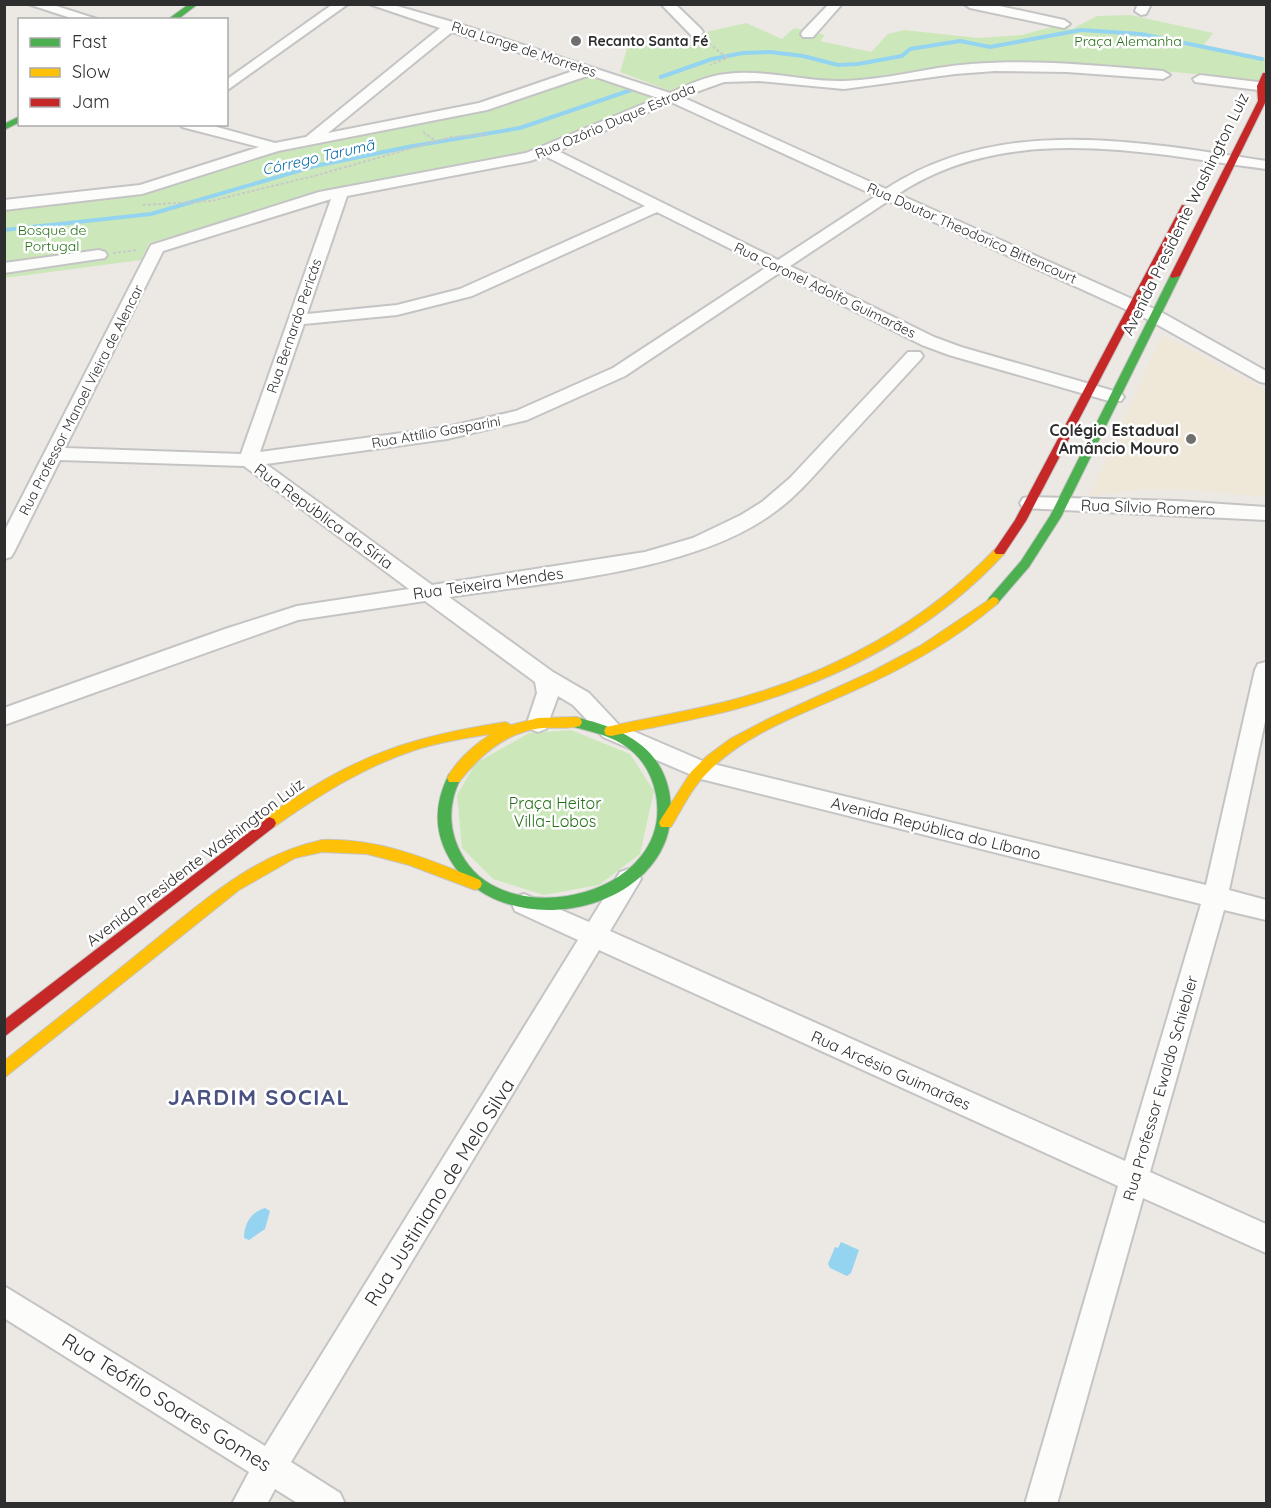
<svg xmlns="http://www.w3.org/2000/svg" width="1271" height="1508" viewBox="0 0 1271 1508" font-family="Quicksand,sans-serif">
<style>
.education{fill:#efe8d8}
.green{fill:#cce8bb}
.water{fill:#94d4f0}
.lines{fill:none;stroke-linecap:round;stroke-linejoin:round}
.stream{stroke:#94d4f0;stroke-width:4}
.street-casing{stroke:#c5c4c5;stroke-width:4}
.fast-casing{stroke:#c5c4c5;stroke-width:2}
.slow-casing{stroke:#c5c4c5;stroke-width:2}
.jam-casing{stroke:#c5c4c5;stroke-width:2}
.path{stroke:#c9c9c8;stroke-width:2;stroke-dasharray:3 2;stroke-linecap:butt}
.street{fill:#fcfcfb;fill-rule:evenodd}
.fast{fill:#4caf50;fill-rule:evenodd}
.slow{fill:#ffc107;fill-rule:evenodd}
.jam{fill:#c62828;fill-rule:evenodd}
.poi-dot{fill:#706f6e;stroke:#fff;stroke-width:2}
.labels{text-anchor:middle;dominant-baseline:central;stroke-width:5;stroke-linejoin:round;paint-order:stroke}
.far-poi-label{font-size:14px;font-weight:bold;fill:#2e2e2e;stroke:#fff;text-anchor:start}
.far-park-label{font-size:14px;fill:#267117;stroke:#fff}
.far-street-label{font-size:14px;fill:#2e2e2e;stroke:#fff}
.far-water-label{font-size:15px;font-style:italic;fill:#0669a9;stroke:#fff}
.street-label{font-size:16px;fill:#2e2e2e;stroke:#fff}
.poi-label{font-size:16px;font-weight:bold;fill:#2e2e2e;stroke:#fff;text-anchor:end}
.park-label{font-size:16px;fill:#267117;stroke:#fff}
.near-street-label{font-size:20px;fill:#2e2e2e;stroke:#fff}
.district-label{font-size:22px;font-weight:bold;letter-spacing:1.5px;fill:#4a5282;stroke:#fff}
</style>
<rect width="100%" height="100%" fill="#ece8e4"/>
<polygon class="education" points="1162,335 1266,390 1266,497 1196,490 1144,489 1089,496"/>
<g class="green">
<polygon points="1130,15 1213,33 1204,45 1266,58 1266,81 1082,63 1007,62 942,67 844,81 746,72 718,77 676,93 620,72 631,36 694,44 706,32 746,23 782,39 794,28 825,35 820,41 871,52 888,34 904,30 978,38 1022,35 1051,27 1072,29 1097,16"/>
<polygon points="590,73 661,100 541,149 341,187 149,243 141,260 5,278 4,211 140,193 283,149 493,108"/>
<polygon points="571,730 630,754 654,791 640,854 599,885 544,895 493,879 462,848 457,795 476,763 529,733"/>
</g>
<g class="water">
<path d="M265 1208 270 1211 265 1229 249 1240 244 1238C244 1224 251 1212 265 1208Z"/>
<polygon points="841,1242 859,1250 851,1273 847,1276 830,1268 828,1264 835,1247 838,1248"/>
</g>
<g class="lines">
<g class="stream">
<polyline points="661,77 712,59 743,53 770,52 803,56 838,65 858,64 902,56 910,49 960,41 990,47 1081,30 1141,34 1262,59"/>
<polyline points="4,230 151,214 315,166 413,146 520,128 634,89"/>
</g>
<g class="street-casing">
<g id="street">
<polygon points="28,4 50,4 100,20 77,20"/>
<polygon points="333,4 348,4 226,91 226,80"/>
<path d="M369 4H390L456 23 670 93C688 85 706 76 726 74 766 69 805 82 844 81 887 80 929 67 971 64 1035 59 1099 66 1163 71L1170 75 1163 79 1067 72 995 71 955 74 844 89 759 81 724 82 682 97 886 189C1000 114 1140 142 1266 161V169C1144 153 1008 121 898 194L1161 312 1266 371V383L1260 382 1149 320 888 201 790 266 934 337 961 347 1121 393 1124 397 1121 401H1109L949 355 922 345 779 273 625 376 527 420 447 439 266 464 432 585 645 552 693 538 741 515 762 502 790 478 908 352H920L923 356 920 360C892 390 865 420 837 450 818 471 799 494 776 511 696 572 547 582 449 597L553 672 589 693 619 725 705 762 1206 885 1255 670 1258 664 1266 662V717L1229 890 1266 900V920L1224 910 1150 1172 1266 1224V1253L1143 1198 1057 1504H1025L1118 1186 599 950 291 1462 340 1493 345 1504H299L275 1489 267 1504H232L249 1472 4 1318V1286L265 1446 578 940 515 911 512 904 515 897 524 894 589 922 620 872 629 869 638 872 641 879 610 931 1125 1161 1201 904 701 779 603 737 573 705 558 696 546 729 538 732 530 729 527 723 537 693 535 682 425 601 298 620 4 725V708L225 629 297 606 409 589 244 466 60 460 14 552 11 557 4 559V532L151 245 319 192 526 153 658 98 590 75 487 110 278 151 142 194 4 210V200L140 185 259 147 182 127 180 124H206L275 143 306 137 440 28ZM452 32 576 70 479 103 328 133ZM671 102 876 196 778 260 558 151ZM545 156 645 206 460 289 397 305 307 314 347 196 530 161ZM331 199 241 454 65 448 163 251ZM657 212 767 267 613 368 516 411 447 427 260 452 304 324 397 315 472 296Z"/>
<polygon points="661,4 675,4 701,29 703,32 701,35 691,35"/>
<polygon points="829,4 842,4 813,37 803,37 801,34 803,31"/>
<polygon points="964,4 990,4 1064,20 1070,24 1064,28 970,8"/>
<polygon points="1138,4 1151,4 1146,14 1141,15 1135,11"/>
<polygon points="1200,75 1266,83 1266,91 1195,82 1193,79"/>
<polygon points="99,250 105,252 107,255 105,258 4,273 4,263"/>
<polygon points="1030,497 1177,501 1266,507 1266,520 1023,508 1020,503 1023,498"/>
</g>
</g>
<g class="fast-casing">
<g id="fast">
<polygon points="189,4 198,4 177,20 167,20"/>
<polygon points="20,116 20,122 4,130 4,124"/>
<polygon points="1175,273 1180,276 1061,517 1029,567 997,604 989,604 987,601 989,598 1021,561 1050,516 1170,276"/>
<path d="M575 717C617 727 659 743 669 791 692 912 495 955 446 852 433 825 436 800 449 774H459L461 778C447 805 448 834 465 860 512 933 674 894 656 795 652 774 641 755 622 744 606 734 588 731 570 726L568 722 570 718Z"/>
</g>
</g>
<g class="slow-casing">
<g id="slow">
<path d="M1000 547 1004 548 1006 551 1004 554C932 632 837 681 736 709 695 720 653 727 611 736L606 735 604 731 606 727 611 726C653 717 695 710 736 699 834 672 926 622 996 548Z"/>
<path d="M993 597 997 598 999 601 997 604C953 641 905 668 853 691 803 714 745 733 706 774 691 789 682 809 671 827H661L659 823 661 819 691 772 707 756 730 739 768 719 871 672 920 646Z"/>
<path d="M575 717 580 718 582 722 580 726C568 729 555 727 543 728 507 731 480 755 459 782H449L447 778C457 760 474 745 491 734 466 738 439 742 415 750 363 767 318 796 274 827H264L262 823C267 812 285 805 295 798 366 751 422 735 506 722L511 725 538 718Z"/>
<path d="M322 840C379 838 428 859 480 880L482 884 480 888 475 890 409 865 367 854 322 852 295 858 239 890 4 1078V1061C51 1024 98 986 144 949 199 905 251 855 322 840Z"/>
</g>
</g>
<g class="jam-casing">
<g id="jam">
<polygon points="1263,73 1266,73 1266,101 1180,276 1172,278 1170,276 1258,101 1257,86"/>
<polygon points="1182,205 1190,207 1026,521 1004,554 996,554 994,551 1015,520"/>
<polygon points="269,817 274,819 276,823 274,827 4,1037 4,1020"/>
</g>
</g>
<g class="path">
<polyline points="705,40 727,58 710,65"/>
<polyline points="423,132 436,141"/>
<polyline points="143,205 211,201 314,176 451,137 487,134"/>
<polyline points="113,253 138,250"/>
</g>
<use href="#street" class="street"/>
<use href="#fast" class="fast"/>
<use href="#slow" class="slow"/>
<use href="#jam" class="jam"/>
</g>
<g class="poi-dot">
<circle cx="576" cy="41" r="6"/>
<circle cx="1191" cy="439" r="6"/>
</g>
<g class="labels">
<g class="far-poi-label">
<text x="588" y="41">Recanto Santa Fé</text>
</g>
<g class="far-park-label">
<text x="1128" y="41">Praça Alemanha</text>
<text x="52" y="230">Bosque de<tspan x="52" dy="16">Portugal</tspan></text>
</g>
<g class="far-street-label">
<text transform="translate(524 49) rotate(18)">Rua Lange de Morretes</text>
<text transform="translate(615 121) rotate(-23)">Rua Ozório Duque Estrada</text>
<text transform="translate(972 233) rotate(24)">Rua Doutor Theodorico Bittencourt</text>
<text transform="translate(825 290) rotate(26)">Rua Coronel Adolfo Guimarães</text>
<text transform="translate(294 326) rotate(-71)">Rua Bernardo Pericás</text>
<text transform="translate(81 400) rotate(-63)">Rua Professor Manoel Vieira de Alencar</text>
<text transform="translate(436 432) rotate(-10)">Rua Attílio Gasparini</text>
</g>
<g class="far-water-label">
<text transform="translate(318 157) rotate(-13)">Córrego Tarumã</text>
</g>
<g class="street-label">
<text transform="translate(1185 214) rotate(-64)">Avenida Presidente Washington Luiz</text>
<text transform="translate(1148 507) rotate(2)">Rua Sílvio Romero</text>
<text transform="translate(324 516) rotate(36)">Rua República da Síria</text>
<text transform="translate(488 583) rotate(-8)">Rua Teixeira Mendes</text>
<text transform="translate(936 828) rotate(14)">Avenida República do Líbano</text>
<text transform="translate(195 862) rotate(-37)">Avenida Presidente Washington Luiz</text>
<text transform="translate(891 1070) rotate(24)">Rua Arcésio Guimarães</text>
<text transform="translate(1160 1088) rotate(-74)">Rua Professor Ewaldo Schiebler</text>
</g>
<g class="poi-label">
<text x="1179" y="430">Colégio Estadual<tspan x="1179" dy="18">Amâncio Mouro</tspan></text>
</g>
<g class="park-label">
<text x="555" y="803">Praça Heitor<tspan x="555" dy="18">Villa-Lobos</tspan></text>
</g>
<g class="near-street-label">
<text transform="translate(439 1192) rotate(-58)">Rua Justiniano de Melo Silva</text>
<text transform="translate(167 1402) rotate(32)">Rua Teófilo Soares Gomes</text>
</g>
<g class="district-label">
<text x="259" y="1097">JARDIM SOCIAL</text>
</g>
</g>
<rect width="1271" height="1508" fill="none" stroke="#2e2e2e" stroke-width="12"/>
<rect x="18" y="18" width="210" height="108" fill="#ffffff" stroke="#ababab" stroke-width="1.5"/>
<rect x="30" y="38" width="30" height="9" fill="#4caf50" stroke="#ababab" stroke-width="1.5"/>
<text x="72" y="48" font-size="18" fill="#2e2e2e">Fast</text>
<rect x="30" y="68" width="30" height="9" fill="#ffc107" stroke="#ababab" stroke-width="1.5"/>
<text x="72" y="78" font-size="18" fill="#2e2e2e">Slow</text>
<rect x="30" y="98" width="30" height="9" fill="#c62828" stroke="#ababab" stroke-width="1.5"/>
<text x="72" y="108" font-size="18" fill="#2e2e2e">Jam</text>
</svg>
